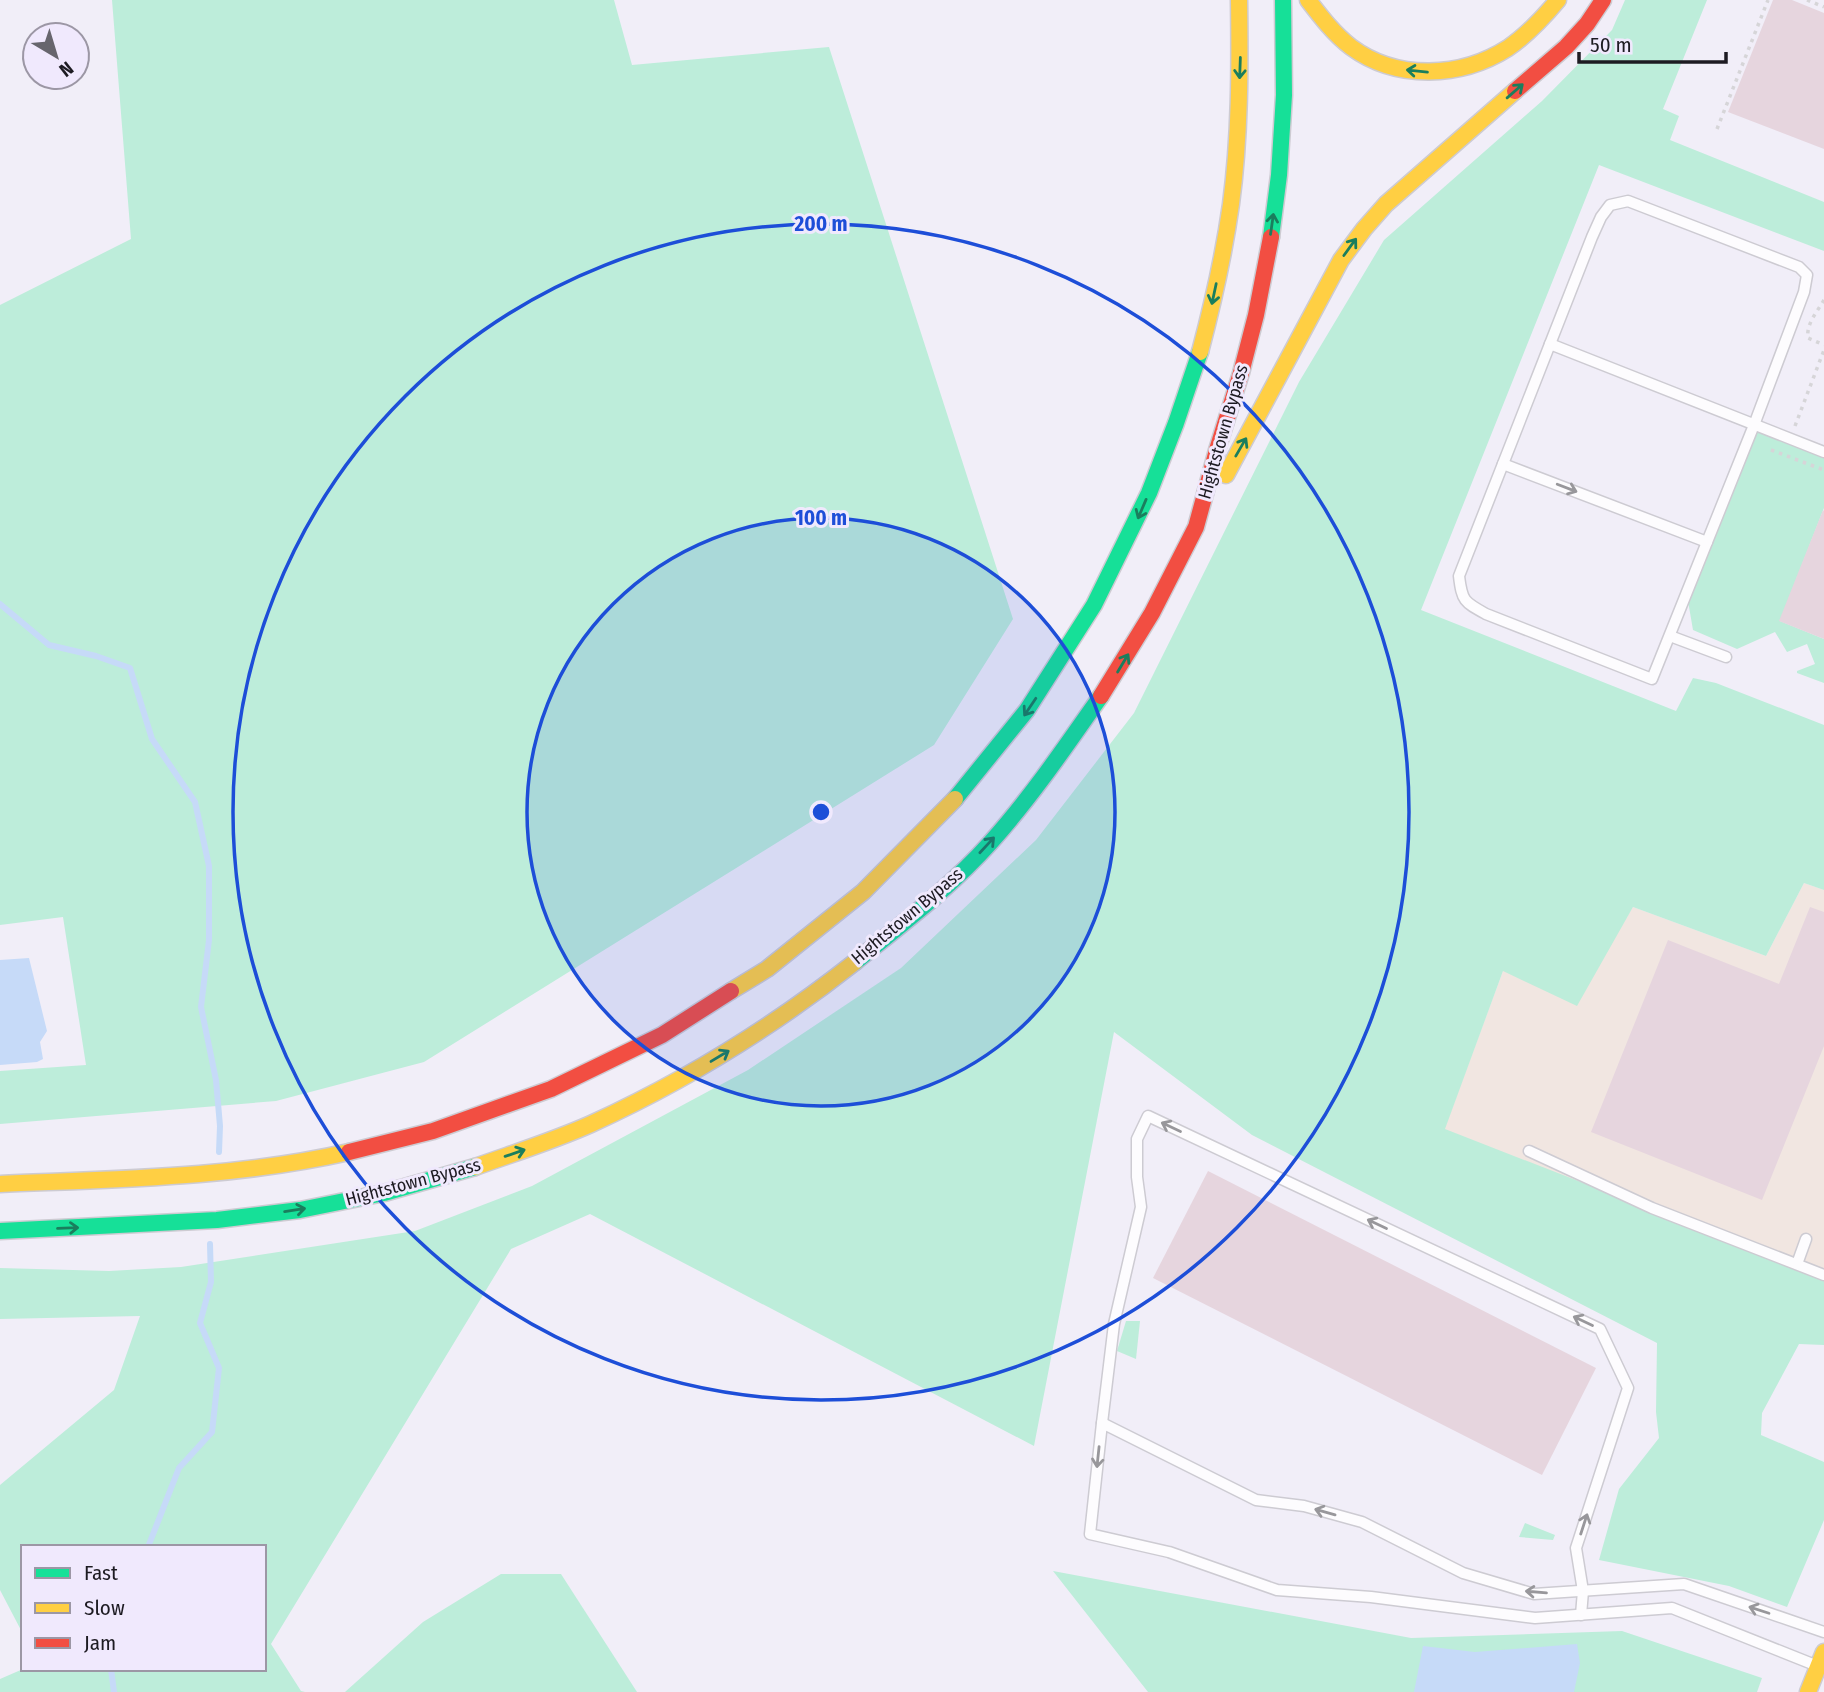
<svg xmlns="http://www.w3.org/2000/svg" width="1824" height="1692" viewBox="0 0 1824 1692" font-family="'Fira Sans Condensed',sans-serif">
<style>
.industrial{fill:#f1e6e1}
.green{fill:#bdedda}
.water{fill:#c6daf8}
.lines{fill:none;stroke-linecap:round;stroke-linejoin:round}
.stream{stroke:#c6daf8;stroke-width:6}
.building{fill:#e6d5de}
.lane-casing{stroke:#cdcbd2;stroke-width:13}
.fast-casing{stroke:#cdcbd2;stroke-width:19}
.slow-casing{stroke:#cdcbd2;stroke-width:19}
.jam-casing{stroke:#cdcbd2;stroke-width:19}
.path{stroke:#d6d5d8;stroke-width:3.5;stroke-dasharray:3.5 5;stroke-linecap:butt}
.lane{stroke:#fdfcfe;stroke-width:10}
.fast{stroke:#16e098;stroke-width:16}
.slow{stroke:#ffcf43;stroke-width:16}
.jam{stroke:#f24e42;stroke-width:16}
.oneway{stroke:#1a7e5d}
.oneway2{stroke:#98979b}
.ring{fill:none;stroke:#1d4ed8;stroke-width:3.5}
.labels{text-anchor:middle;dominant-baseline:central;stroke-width:6;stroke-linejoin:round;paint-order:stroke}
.street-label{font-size:18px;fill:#1d1b22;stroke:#f0e9fd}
.centre{fill:#1d4ed8;stroke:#f0e9fd;stroke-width:3.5}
.ring-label{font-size:21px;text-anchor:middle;font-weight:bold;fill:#1d4ed8;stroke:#f0e9fd;stroke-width:6;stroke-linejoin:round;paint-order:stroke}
</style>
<rect width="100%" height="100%" fill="#f1eef8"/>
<polygon class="industrial" points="1804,883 1824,890 1824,1277 1444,1130 1503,971 1612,942 1633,907 1766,956"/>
<g class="green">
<polygon points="112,0 614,0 632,65 829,47 1013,619 934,745 424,1062 276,1101 0,1124 0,1071 86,1065 63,917 0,925 0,305 131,239"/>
<polygon points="1625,0 1707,0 1663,109 1679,116 1670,140 1824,202 1824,251 1599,165 1421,610 1676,711 1693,678 1716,683 1824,725 1824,890 1804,883 1766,956 1633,907 1577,1006 1503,971 1445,1129 1824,1277 1824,1345 1799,1344 1762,1413 1761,1435 1824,1462 1824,1520 1787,1607 1729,1586 1599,1560 1619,1489 1659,1438 1656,1412 1657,1343 1252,1135 1114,1032 1034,1446 590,1214 511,1249 271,1644 301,1691 305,1692 0,1692 0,1679 23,1669 264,1669 264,1547 23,1547 23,1634 0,1590 0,1485 114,1390 140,1316 0,1319 0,1268 109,1271 181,1267 415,1231 532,1186 748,1070 901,968 1036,840 1134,713 1299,382 1384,240 1542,101 1612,30"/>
<polygon points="1754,425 1824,452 1824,508 1780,621 1824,639 1824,683 1797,673 1797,671 1815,664 1807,644 1787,652 1775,632 1737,649 1693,630 1688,601"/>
<polygon points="1126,1321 1140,1321 1136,1359 1117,1351"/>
<polygon points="1525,1523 1555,1535 1553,1540 1519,1537"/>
<polygon points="1053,1571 1411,1638 1622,1631 1762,1678 1757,1692 1148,1692"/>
<polygon points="501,1574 561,1574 637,1692 345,1692 423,1622"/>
</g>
<g class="water">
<polygon points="29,958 47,1031 40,1042 43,1059 37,1062 0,1065 0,960"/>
<polygon points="1577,1644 1580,1663 1574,1692 1414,1692 1423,1646 1475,1652"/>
</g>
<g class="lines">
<g class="stream">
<polyline points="0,604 49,645 96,656 130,668 152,739 195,802 209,866 209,940 201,1007 216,1080 220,1126 219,1152"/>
<polyline points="148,1547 179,1468 212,1432 219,1368 200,1323 211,1282 210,1244"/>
<polyline points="111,1669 114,1692"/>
</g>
</g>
<g class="building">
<polygon points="1773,0 1792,0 1824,13 1824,149 1728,112"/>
<polygon points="1823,510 1824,511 1824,639 1779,621"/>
<polygon points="1810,907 1824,912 1824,1046 1762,1200 1591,1132 1668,940 1779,984"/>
<polygon points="1208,1171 1596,1368 1542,1475 1153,1278"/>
</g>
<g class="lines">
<g class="lane-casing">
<g id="lane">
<path d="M1628 201 1799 267 1807 275 1804 292 1754 425 1652 679 1486 614C1464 602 1462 601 1459 576L1592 237 1601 217 1610 205Z"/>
<polyline points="1550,344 1824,452"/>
<polyline points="1503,464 1707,542"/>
<polyline points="1670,636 1726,657"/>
<polyline points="1529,1151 1652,1208 1824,1275"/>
<polyline points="1797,1264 1806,1239"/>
<polyline points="1102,1423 1114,1324 1141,1207 1137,1177 1137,1139 1148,1116 1600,1329 1628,1388 1576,1548 1583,1591 1581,1615"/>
<polyline points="1815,1665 1672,1608 1535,1618 1371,1597 1277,1590 1169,1552 1090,1534 1102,1423 1256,1500 1304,1506 1362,1522 1463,1573 1534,1594 1684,1584 1824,1632"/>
</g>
</g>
<g class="fast-casing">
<g id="fast">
<polyline points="1271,237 1279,175 1284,95 1283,0"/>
<polyline points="955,799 1027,710 1094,605 1149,493 1176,423 1200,352"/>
<path d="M855 962C902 924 951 887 991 842 1032 796 1066 746 1101 696"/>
<polyline points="0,1231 217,1220 300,1210 384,1193 475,1167"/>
</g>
</g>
<g class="slow-casing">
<g id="slow">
<path d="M1308 0C1321 17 1334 34 1351 47 1397 81 1461 78 1508 48 1527 35 1543 18 1558 0"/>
<path d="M1200 352C1213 303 1224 254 1231 204 1240 137 1240 68 1239 0"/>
<polyline points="1226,475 1341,260 1364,229 1386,204 1515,91"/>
<polyline points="731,991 767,969 863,892 955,799"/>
<path d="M475 1167C514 1153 553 1141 591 1124 685 1081 774 1026 855 962"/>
<path d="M0 1184C117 1179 234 1178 349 1152"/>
<polyline points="1808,1692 1824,1652"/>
</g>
</g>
<g class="jam-casing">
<g id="jam">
<polyline points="1515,91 1566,47 1587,24 1603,0"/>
<polyline points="1101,696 1152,613 1196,527 1217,450 1241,373 1256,315 1271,237"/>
<polyline points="349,1152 433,1131 551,1089 662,1035 731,991"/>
</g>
</g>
<g class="path">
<polyline points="1807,0 1824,7"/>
<polyline points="1717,129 1768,0"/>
<path d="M1824 300C1817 312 1806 324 1808 338L1824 345"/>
<polyline points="1795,426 1824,350"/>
<polyline points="1771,450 1824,470"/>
</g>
<use href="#lane" class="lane"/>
<use href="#fast" class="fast"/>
<use href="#slow" class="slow"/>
<use href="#jam" class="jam"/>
</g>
<defs><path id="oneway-shaft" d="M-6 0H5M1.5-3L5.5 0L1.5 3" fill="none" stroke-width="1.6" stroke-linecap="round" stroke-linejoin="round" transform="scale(1.75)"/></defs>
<g class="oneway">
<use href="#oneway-shaft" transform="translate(1240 68) rotate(92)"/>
<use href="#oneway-shaft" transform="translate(1417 71) rotate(-174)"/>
<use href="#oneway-shaft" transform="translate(1515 91) rotate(-41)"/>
<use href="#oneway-shaft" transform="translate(1272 224) rotate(-82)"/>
<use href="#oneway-shaft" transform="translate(1350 247) rotate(-54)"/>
<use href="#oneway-shaft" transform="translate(1214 294) rotate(102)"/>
<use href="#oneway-shaft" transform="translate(1241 447) rotate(-60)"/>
<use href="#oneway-shaft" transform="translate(1142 509) rotate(113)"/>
<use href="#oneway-shaft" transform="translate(1123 663) rotate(-59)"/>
<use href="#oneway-shaft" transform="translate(1030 707) rotate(124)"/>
<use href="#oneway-shaft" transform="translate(987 845) rotate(-47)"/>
<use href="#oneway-shaft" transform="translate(720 1056) rotate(-31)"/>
<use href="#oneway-shaft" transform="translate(515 1153) rotate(-19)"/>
<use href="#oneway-shaft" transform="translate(295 1210) rotate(-9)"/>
<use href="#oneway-shaft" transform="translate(68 1228) rotate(-2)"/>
</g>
<g class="oneway2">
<use href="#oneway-shaft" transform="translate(1567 488) rotate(21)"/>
<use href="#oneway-shaft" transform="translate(1171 1127) rotate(-155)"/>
<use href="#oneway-shaft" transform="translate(1377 1224) rotate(-155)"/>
<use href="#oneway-shaft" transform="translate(1583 1321) rotate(-155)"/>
<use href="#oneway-shaft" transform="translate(1098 1457) rotate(96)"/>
<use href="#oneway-shaft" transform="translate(1325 1512) rotate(-164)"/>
<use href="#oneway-shaft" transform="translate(1584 1524) rotate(-72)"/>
<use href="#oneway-shaft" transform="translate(1536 1592) rotate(-175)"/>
<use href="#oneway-shaft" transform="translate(1759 1610) rotate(-162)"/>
</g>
<circle cx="821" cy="812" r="294" fill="#1d4ed8" fill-opacity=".12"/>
<g class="ring">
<circle cx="821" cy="812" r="294"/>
<circle cx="821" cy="812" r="588"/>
</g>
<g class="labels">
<g class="street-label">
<text transform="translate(1223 432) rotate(-74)">Hightstown Bypass</text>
<text transform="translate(907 916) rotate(-40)">Hightstown Bypass</text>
<text transform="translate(413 1182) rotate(-15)">Hightstown Bypass</text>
</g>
</g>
<circle cx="821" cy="812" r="10" class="centre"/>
<g class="ring-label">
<text x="821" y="231">200 m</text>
<text x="821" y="525">100 m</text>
</g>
<rect x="21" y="1545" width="245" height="126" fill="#f0e9fd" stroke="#9c97a5" stroke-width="2"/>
<rect x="35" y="1568" width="35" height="10" fill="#16e098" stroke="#9c97a5" stroke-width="2"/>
<text x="84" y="1580" font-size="21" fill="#1d1b22">Fast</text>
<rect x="35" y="1603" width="35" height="10" fill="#ffcf43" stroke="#9c97a5" stroke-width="2"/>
<text x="84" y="1615" font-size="21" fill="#1d1b22">Slow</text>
<rect x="35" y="1638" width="35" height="10" fill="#f24e42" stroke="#9c97a5" stroke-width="2"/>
<text x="84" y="1650" font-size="21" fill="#1d1b22">Jam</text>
<g transform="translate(56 56) rotate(142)"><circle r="33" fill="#f0e9fd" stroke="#9c97a5" stroke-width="2"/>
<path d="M0-5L12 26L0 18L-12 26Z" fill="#67656d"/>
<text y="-10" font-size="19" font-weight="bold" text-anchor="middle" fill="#1d1b22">N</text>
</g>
<path d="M1579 52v10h147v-10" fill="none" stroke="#1d1b22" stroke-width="3.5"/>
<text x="1590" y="52" font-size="21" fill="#1d1b22" stroke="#f0e9fd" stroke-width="5" paint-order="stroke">50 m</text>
</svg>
